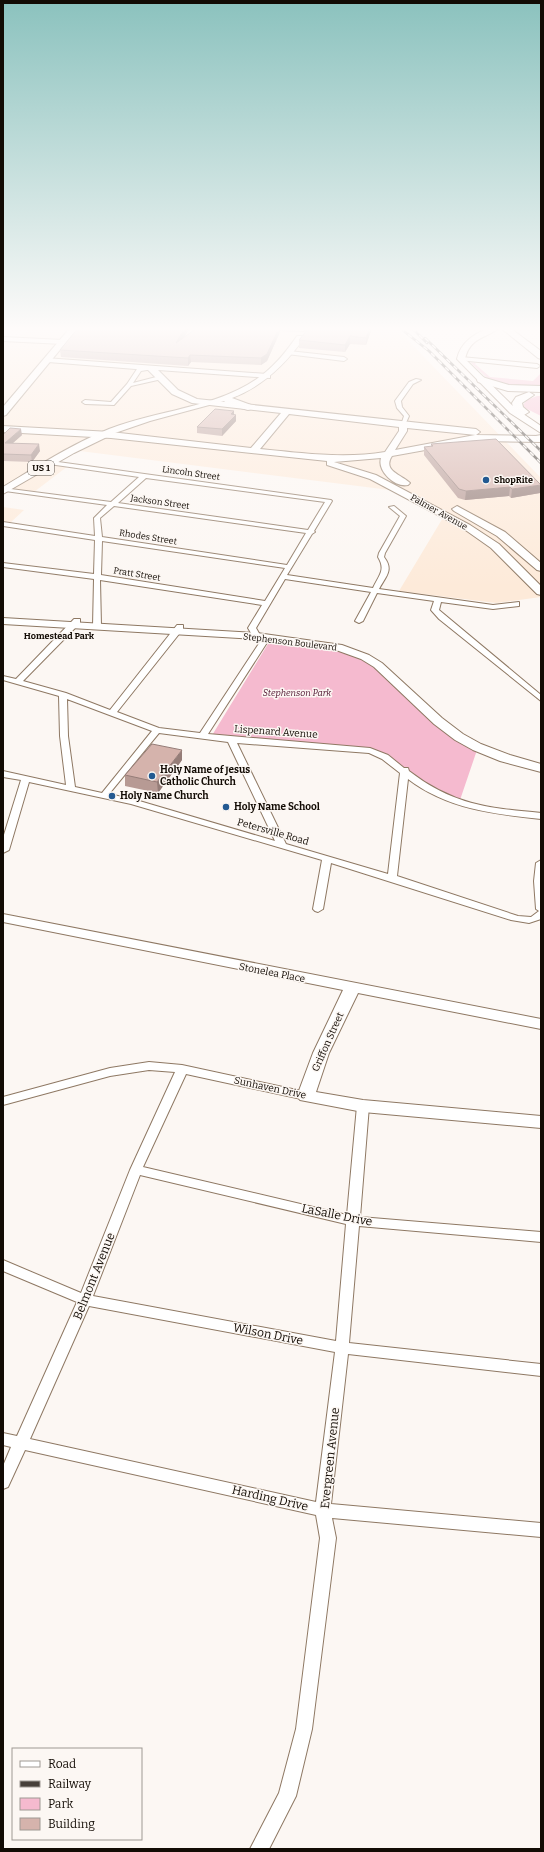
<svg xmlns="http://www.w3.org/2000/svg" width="544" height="1852" viewBox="0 0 544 1852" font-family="Bitter,serif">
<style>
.built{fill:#fdead9}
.green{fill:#f5bacf}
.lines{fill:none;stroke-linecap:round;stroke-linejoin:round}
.street-casing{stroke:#8e7863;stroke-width:2}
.secondary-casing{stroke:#8e7863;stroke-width:2}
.primary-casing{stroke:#8e7863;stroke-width:2}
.highway-casing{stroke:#8e7863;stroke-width:2}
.street{fill:#fff;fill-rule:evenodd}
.secondary{fill:#fff;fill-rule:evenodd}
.primary{fill:#fff;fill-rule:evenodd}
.highway{fill:#fff;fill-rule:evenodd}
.rail-casing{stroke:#47403a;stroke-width:2.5}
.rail{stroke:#fcf7f3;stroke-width:1.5;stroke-dasharray:5;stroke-linecap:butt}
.wall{fill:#b79a94}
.shaded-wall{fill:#957d78}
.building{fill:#d5b3ac;stroke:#957d78}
.poi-dot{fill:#235991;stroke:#fcf7f3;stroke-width:1.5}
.labels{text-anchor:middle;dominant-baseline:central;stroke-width:3;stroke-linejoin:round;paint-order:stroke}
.shield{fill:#fcf7f3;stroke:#58524c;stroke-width:1}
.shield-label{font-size:9px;font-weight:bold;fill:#120b04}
.far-street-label{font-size:9px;fill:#120b04;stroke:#fcf7f3}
.far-poi-label{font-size:9px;font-weight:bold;fill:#120b04;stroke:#fcf7f3;text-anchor:start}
.far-neighbourhood-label{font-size:9px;font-weight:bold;fill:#120b04;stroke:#fcf7f3}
.far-park-label{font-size:9px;font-style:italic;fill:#4e112e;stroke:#fcf7f3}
.street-label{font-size:10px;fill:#120b04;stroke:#fcf7f3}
.poi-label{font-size:10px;font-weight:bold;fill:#120b04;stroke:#fcf7f3;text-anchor:start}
.near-street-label{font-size:12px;fill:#120b04;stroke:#fcf7f3}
</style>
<rect width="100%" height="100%" fill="#fcf7f3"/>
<g class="built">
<polygon points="31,328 396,328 541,478 541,597 496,603 399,591 444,516 398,491 72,450 49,463 68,466 34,492 6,488 3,489 3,343 8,339 15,339"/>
<polygon points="3,507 24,510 9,524 3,523"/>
</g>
<g class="green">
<polygon points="470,362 476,363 475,364 490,377 533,381 541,373 541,387 506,386 488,379"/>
<polygon points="537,396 541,396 541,416 525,408 523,405 527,400"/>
<path d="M271 639C310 645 344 646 378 669L477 750 460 800 425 784 392 759 379 752 211 737Z"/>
</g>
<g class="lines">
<g class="street-casing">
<g id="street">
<polygon points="289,351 344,357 347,359 344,361 287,354"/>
<polygon points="461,357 537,364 540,366 537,368 459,360"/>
<polygon points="151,366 153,369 141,371 133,383 160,376 163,378 162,379 131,386 114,405 85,404 82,402 85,400 111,402 127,384 137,369"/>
<polygon points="416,379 421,380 413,384 401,401 402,407 409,416 405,425 401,425 404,416 397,408 395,401 409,382"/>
<path d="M51 461 331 500 332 501 314 531 315 532 312 534 287 575 373 588C379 575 386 570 378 557L379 553 400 516 389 507 394 506 406 516 385 553 384 557C394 570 386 576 379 589L493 605 519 602V606L493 609 441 602 439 610 541 695V701L439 619 431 610 434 601 377 593 363 621 359 623 355 621 371 592 285 579 256 628 260 635 268 641 208 734 370 748 388 755 404 768H408L409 771C453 805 488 808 541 813V819C494 814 447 809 408 779L397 876 518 916 531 917 539 911 536 909 534 881 536 863 541 860V919L529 923 511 920 331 863 323 909 318 912 315 911 313 909 322 860 131 804 29 782 9 850 3 853V838L21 780 3 777V771L66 785 60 736 59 696 3 680V676L16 679 74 619H80V623L23 681 66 693 110 710 177 625H183V629L117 712 159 728 200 733 260 642 254 638 248 628 262 605 100 580 101 626 97 628 93 626 94 579 3 567V563L94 574 95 540 3 526V522L95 536 94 518 107 505 5 491 3 490V488L111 502 139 477 49 464 48 463ZM146 478 325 502 308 530 118 503ZM114 506 306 533 287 565 102 537 100 518ZM102 541 285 568 265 601 101 575ZM67 699 152 731 102 793 75 787 68 736ZM159 733 228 742 275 841 136 800 109 794ZM237 743 369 753 382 759 400 773 388 874 286 844Z"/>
<path d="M149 1062 182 1065 306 1092 310 1093 312 1096 310 1099 306 1100 186 1074 143 1167 347 1215 357 1106 359 1103H367L369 1106 360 1217 541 1232V1242L359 1226 349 1343 541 1364V1376L348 1354 331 1504 541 1523V1537L332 1518 336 1538 312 1729 296 1796 269 1849H250L279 1793 296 1729 320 1538 316 1515 25 1450 8 1487 3 1489V1466L11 1447 3 1445V1433L17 1436 77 1302 3 1271V1260L81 1293 130 1170 175 1072 149 1070 110 1076 3 1105V1097L110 1068ZM140 1175 346 1224 336 1341 93 1296ZM89 1306 335 1352 316 1502 30 1439Z"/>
</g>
</g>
<g class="secondary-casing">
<g id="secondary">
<polygon points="273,328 306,328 307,329 303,331 277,330"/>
<path d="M489 328H499C485 339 470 337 465 359L516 409 541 426V433L510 413 457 359C461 342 474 334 489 328Z"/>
<polygon points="3,337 63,340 67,342 63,344 3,341"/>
<path d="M45 358 267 374H270V378L158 370 178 390 197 399 476 429 480 432 476 435 407 428V431L395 450 475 435 541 436V442L475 441 392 456C382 471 402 475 410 483L408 485C395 488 377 471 381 458L334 462 376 475 470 525 499 544 541 586V595L537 594 491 548 464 529 370 479 327 465V461L111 438 3 432V426L111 432 251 448 281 413 192 403 172 394 148 370 48 362 44 360ZM289 414 399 427V431L385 452C343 459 302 453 260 449Z"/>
<polygon points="457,506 505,532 541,563 541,571 537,570 497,536 454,511 452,509"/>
<polygon points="3,618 257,633 342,645 369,655 382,663 442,718 463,734 481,744 510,755 541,764 541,772 500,761 473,750 455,740 434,724 374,667 361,659 336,650 257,639 3,624"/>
<polygon points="3,914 541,1019 541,1029 358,993 329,1053 316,1092 363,1100 541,1116 541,1128 363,1112 300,1100 297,1096 313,1053 343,990 3,922"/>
</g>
</g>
<g class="primary-casing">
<g id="primary">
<polygon points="70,328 78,328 6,415 3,416 3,407"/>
<path d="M297 336H303L304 338C285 365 263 386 232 398L251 405V409L248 410 227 404 224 401 150 421 115 433 74 453 3 494V487C38 466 72 444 109 429 157 410 216 408 258 378 274 367 286 352 297 336Z"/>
</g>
</g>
<g class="highway-casing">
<g id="highway">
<polygon points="501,328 510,328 541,351 541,359 538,358"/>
<polygon points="482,377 509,385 541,386 541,392 508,391 478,382 477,380 478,378"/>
<path d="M529 392 534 395 522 403 523 407 529 412 524 415C517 413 513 410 512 403L516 397Z"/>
<polygon points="541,435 541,442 537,441 535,438 536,436"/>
</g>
</g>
<use href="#street" class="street"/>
<use href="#secondary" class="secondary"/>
<use href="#primary" class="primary"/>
<use href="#highway" class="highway"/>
<g class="rail-casing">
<g id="rail">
<polyline points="400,328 429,351 541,463"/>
<polyline points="412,328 427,343"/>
<polyline points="425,338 541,451"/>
</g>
</g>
<use href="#rail" class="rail"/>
</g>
<g class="wall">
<polygon points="190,328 184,337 280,332 267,361 261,365 191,362 188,366 61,357 60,350"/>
<polygon points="309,328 372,328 366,345 350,344 345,352 299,348 299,340"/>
<polygon points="234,414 236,421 222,436 197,433 197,427"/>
<polygon points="3,435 22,435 13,443 40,451 32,462 3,461"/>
<polygon points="431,444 540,493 511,498 509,496 465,500 458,498 424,455 424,447 431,447"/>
<polygon points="182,760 158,793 125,786 125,775"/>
</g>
<g class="shaded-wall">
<polygon points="185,328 190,328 176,350 176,343"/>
<polygon points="279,328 280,328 280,332 267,361 261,365 261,358"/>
<polygon points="370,328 372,328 366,345 366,338"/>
<polygon points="350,336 350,344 345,352 345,345"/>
<polygon points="190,355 191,362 188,366 188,358"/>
<polygon points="234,411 234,416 236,415 236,421 222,436 222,429 231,414"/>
<polygon points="21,429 22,435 6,449 5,443"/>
<polygon points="39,444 40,451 32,462 31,455"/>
<polygon points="541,485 540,493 511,498 512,489"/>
<polygon points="510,487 509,496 465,500 466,491"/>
<polygon points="182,750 182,760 158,793 157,782"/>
</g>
<g class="building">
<polygon points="78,328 185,328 176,343 197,328 279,328 267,354 261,358 190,355 188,358 60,350"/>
<polygon points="309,328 370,328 366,338 350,336 345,345 299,340"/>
<polygon points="215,409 234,411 231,414 236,415 222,429 197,427"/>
<polygon points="10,428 21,429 5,443 39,444 31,455 3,454 3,435"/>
<polygon points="496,439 541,485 512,489 510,487 466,491 459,489 424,447 433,446 431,444"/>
<polygon points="152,744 182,750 157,782 125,775"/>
</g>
<linearGradient id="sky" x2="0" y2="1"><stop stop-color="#8bc2be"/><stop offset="0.56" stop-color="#fefbfa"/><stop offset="1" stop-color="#fefbfa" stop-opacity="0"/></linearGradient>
<rect width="544" height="587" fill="url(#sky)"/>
<g class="poi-dot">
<circle cx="486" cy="480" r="4"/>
<circle cx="152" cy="776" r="4"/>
<circle cx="112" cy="796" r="4"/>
<circle cx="226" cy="807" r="4"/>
</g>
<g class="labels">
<rect class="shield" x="28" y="461" width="26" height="14" rx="3"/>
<g class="shield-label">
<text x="41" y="468">US 1</text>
</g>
<g class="far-street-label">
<text transform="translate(191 473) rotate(8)">Lincoln Street</text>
<text transform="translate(160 502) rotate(8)">Jackson Street</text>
<text transform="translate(439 512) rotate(29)">Palmer Avenue</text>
<text transform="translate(148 537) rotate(9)">Rhodes Street</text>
<text transform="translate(137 574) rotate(9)">Pratt Street</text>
<text transform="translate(290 642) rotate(7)">Stephenson Boulevard</text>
</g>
<g class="far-poi-label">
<text x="494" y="480">ShopRite</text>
</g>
<g class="far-neighbourhood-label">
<text x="59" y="636">Homestead Park</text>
</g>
<g class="far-park-label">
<text x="297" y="693">Stephenson Park</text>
</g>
<g class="street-label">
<text transform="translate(276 732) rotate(4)">Lispenard Avenue</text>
<text transform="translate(273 832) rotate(16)">Petersville Road</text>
<text transform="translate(272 973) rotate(11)">Stonelea Place</text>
<text transform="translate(328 1042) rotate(-66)">Griffon Street</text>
<text transform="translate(270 1088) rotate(12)">Sunhaven Drive</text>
</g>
<g class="poi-label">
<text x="160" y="770">Holy Name of Jesus<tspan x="160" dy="12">Catholic Church</tspan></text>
<text x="120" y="796">Holy Name Church</text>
<text x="234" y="807">Holy Name School</text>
</g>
<g class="near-street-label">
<text transform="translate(337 1215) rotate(11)">LaSalle Drive</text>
<text transform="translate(94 1276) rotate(-68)">Belmont Avenue</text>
<text transform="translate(268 1334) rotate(11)">Wilson Drive</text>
<text transform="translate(330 1458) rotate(-84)">Evergreen Avenue</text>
<text transform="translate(270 1498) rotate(13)">Harding Drive</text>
</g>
</g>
<rect width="544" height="1852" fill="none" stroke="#120b04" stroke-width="8"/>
<rect x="12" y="1748" width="130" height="92" fill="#fcf7f3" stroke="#9e9993"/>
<rect x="20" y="1761" width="20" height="6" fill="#ffffff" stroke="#9e9993"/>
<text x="48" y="1768" font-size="12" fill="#120b04">Road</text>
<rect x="20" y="1781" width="20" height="6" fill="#47403a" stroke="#9e9993"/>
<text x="48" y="1788" font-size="12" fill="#120b04">Railway</text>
<rect x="20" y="1798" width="20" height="12" fill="#f5bacf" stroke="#9e9993"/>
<text x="48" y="1808" font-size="12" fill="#120b04">Park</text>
<rect x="20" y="1818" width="20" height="12" fill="#d5b3ac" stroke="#9e9993"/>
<text x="48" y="1828" font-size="12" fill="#120b04">Building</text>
</svg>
